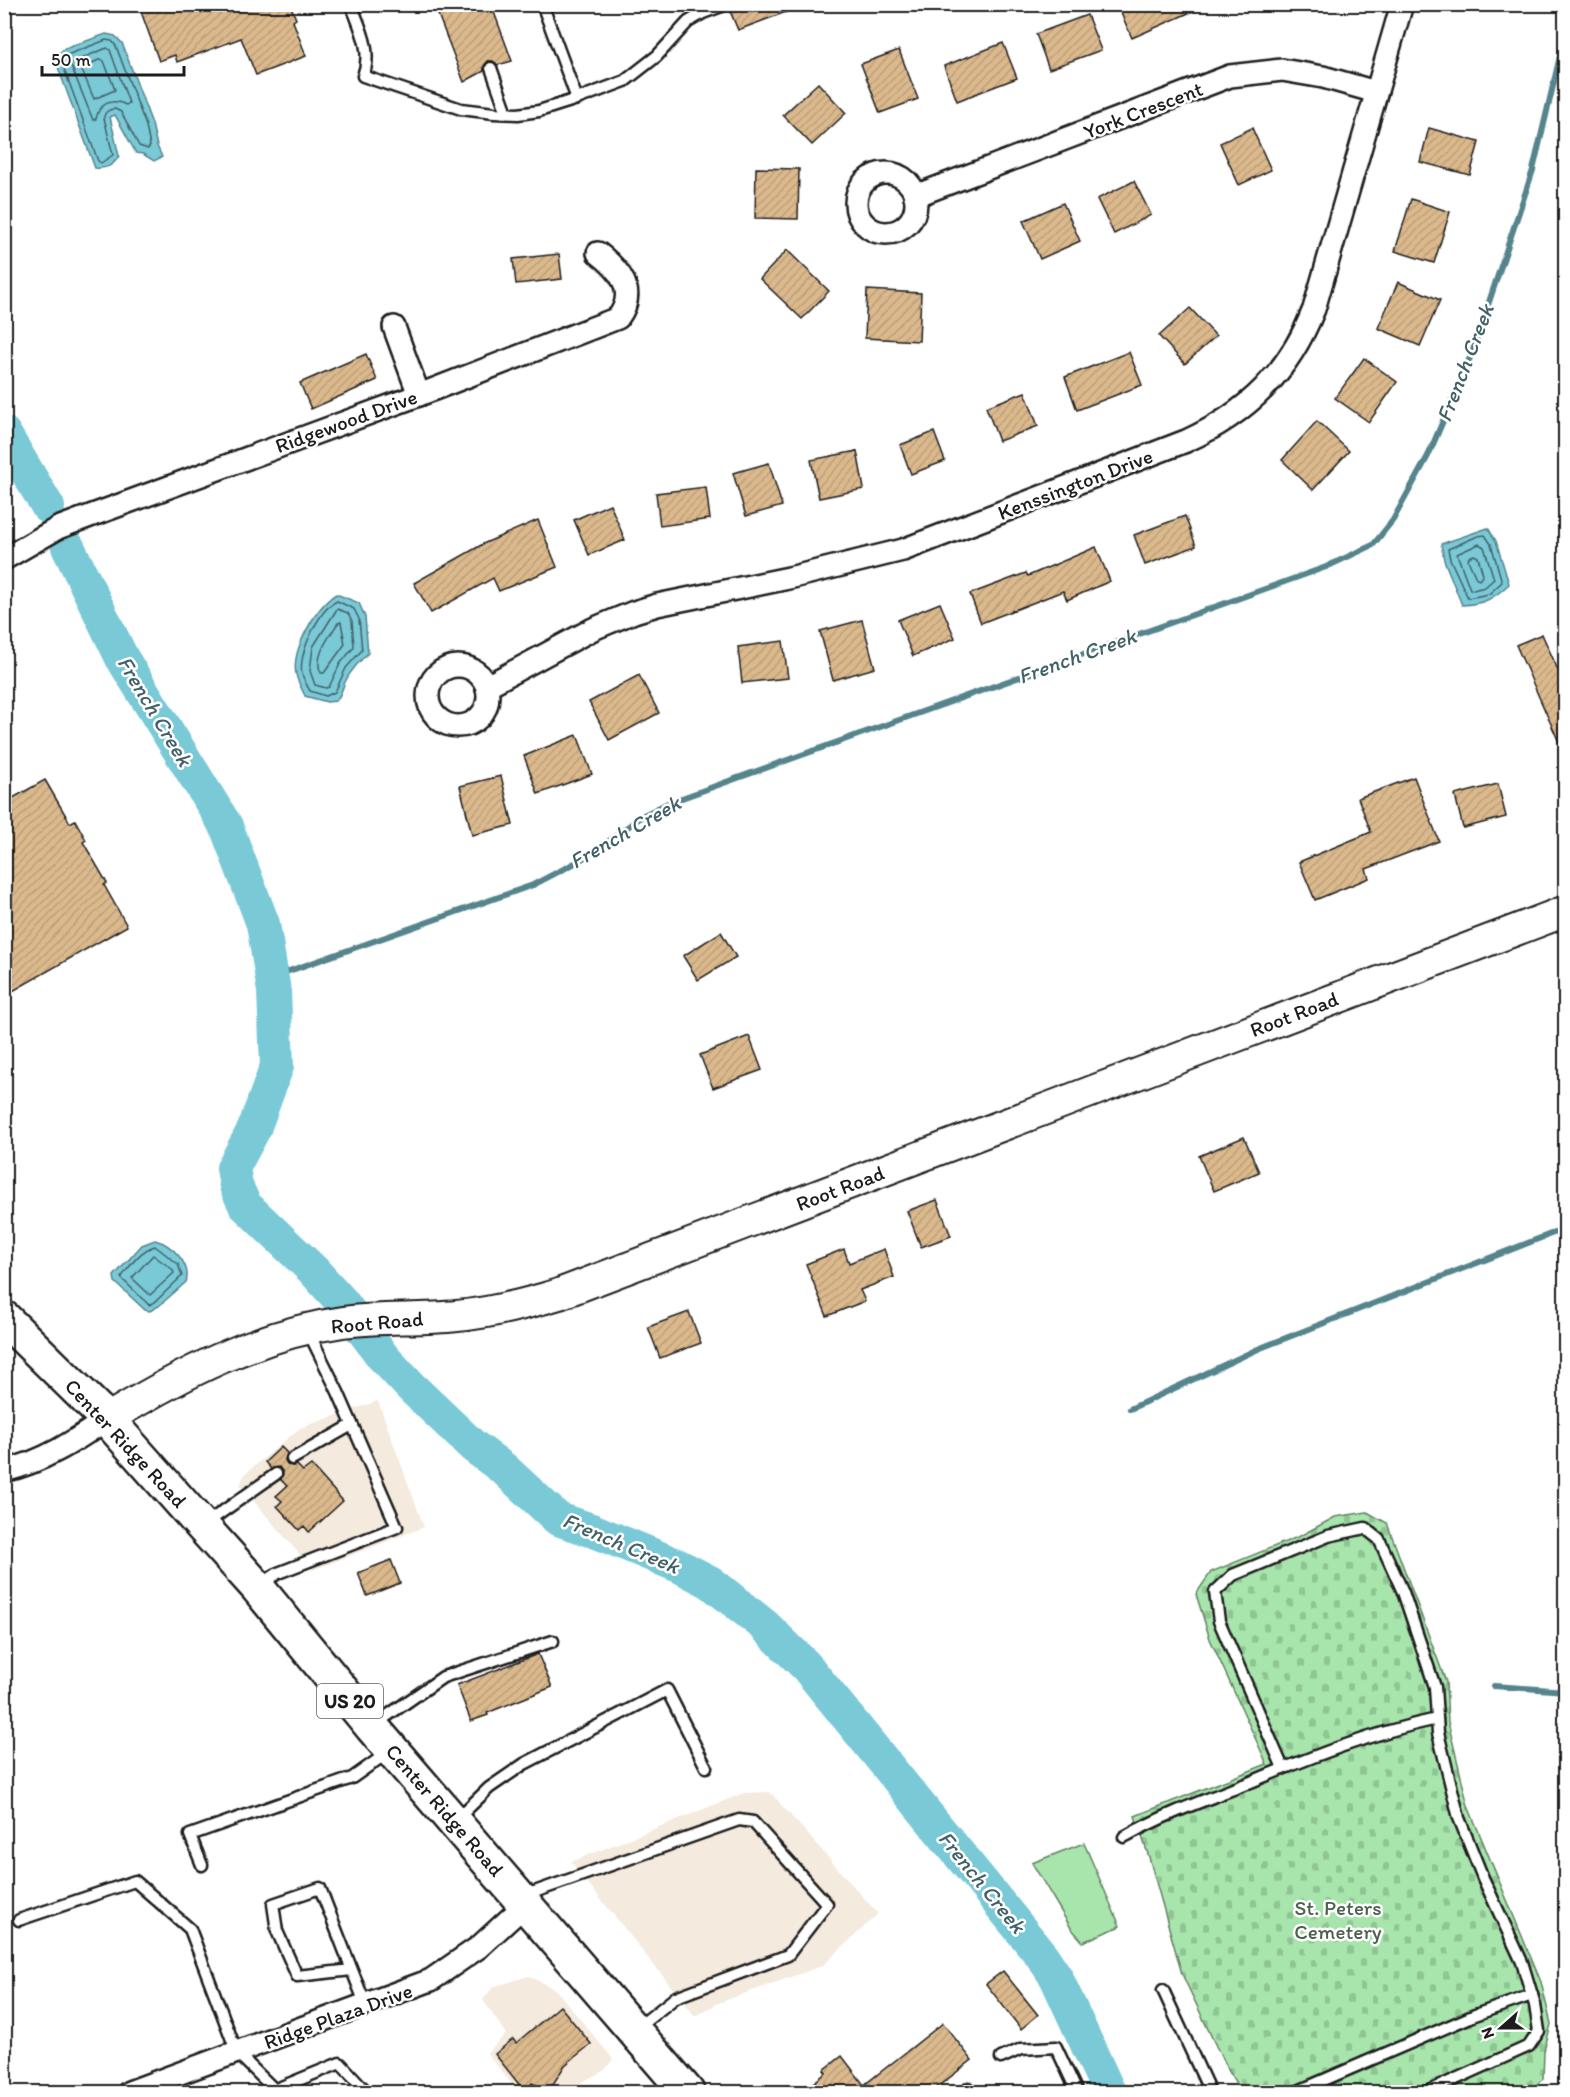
<svg xmlns="http://www.w3.org/2000/svg" width="1570" height="2097" viewBox="0 0 1570 2097" font-family="Itim,sans-serif">
<style>
.built{fill:#f4eadd}
.cemetery{fill:url(#cemetery-stones);stroke:#628064;stroke-width:1.5}
.park{fill:#a7e5ac;stroke:#628064;stroke-width:1.5}
.water{fill:#7ac9d7;stroke:#54848c;stroke-width:1.5}
.lines{fill:none;stroke-linecap:round;stroke-linejoin:round}
.shore{stroke:#426167;stroke-width:1.5}
.stream{stroke:#54848c;stroke-width:6}
.river{stroke:#7ac9d7;stroke-width:34}
.building{fill:url(#building-hatch);stroke:#1c1c1c;stroke-width:1.5}
.lane-casing{stroke:#1c1c1c;stroke-width:15}
.street-casing{stroke:#1c1c1c;stroke-width:26}
.secondary-casing{stroke:#1c1c1c;stroke-width:34}
.primary-casing{stroke:#1c1c1c;stroke-width:38}
.lane{stroke:#fff;stroke-width:10}
.street{stroke:#fff;stroke-width:21}
.secondary{stroke:#fff;stroke-width:30}
.primary{stroke:#fff;stroke-width:33}
.labels{text-anchor:middle;dominant-baseline:central;stroke-width:5;stroke-linejoin:round;paint-order:stroke}
.shield{fill:#fff;stroke:#606060;stroke-width:1.5}
.shield-label{font-size:20px;font-weight:bold;fill:#1c1c1c}
.street-label{font-size:21px;fill:#1c1c1c;stroke:#fff}
.park-label{font-size:21px;fill:#4d624e;stroke:#fff}
.water-label{font-size:22px;font-style:italic;fill:#426167;stroke:#fff}
</style>
<defs>
<pattern id="cemetery-stones" width="16" height="16" patternUnits="userSpaceOnUse" patternTransform="scale(1.5)"><rect width="16" height="16" fill="#a7e5ac"/><path d="M2 7V4a2 2 0 0 1 4 0v3zM10 15v-3a2 2 0 0 1 4 0v3z" fill="#8fc493"/></pattern>
<pattern id="building-hatch" width="6" height="6" patternUnits="userSpaceOnUse" patternTransform="scale(1.5)"><rect width="6" height="6" fill="#dbb98d"/><path d="M-1 1l2-2M0 6l6-6M5 7l2-2" fill="none" stroke="#bb9e79"/></pattern>
</defs>
<rect width="100%" height="100%" fill="#fff"/>
<filter id="ink" filterUnits="userSpaceOnUse"><feTurbulence type="fractalNoise" baseFrequency=".0167" numOctaves="2"/><feDisplacementMap in="SourceGraphic" scale="12" xChannelSelector="R" yChannelSelector="G"/><feConvolveMatrix kernelMatrix="1 2 1 2 8 2 1 2 1" color-interpolation-filters="sRGB"/></filter>
<g filter="url(#ink)">
<g class="built">
<polygon points="378,1401 424,1527 313,1570 240,1485 245,1474 300,1428"/>
<polygon points="770,1792 878,1914 822,1966 718,2003 695,2016 571,1862 744,1793"/>
<polygon points="529,1976 556,1990 613,2059 605,2070 562,2092 518,2092 487,2053 506,2034 483,2000 493,1987"/>
</g>
<polygon class="cemetery" points="1367,1512 1387,1523 1446,1682 1448,1722 1468,1806 1541,1982 1551,2024 1544,2051 1543,2079 1527,2092 1241,2092 1224,2063 1182,1974 1149,1857 1135,1816 1267,1764 1210,1639 1196,1594 1211,1572 1300,1536 1335,1517"/>
<polygon class="park" points="1084,1843 1120,1926 1083,1942 1071,1928 1032,1863"/>
<g class="water">
<path d="M106 34 115 36 122 43 152 124 157 146 162 157 154 161 143 154 136 153 115 115 110 117 119 156C113 166 106 169 95 168L56 62 58 54 64 49Z"/>
<path d="M1488 528 1496 541 1509 584C1493 599 1484 604 1462 605L1444 560 1441 544Z"/>
<path d="M336 594 359 603 365 617 368 653C359 662 350 671 345 682 342 689 341 695 336 701L327 702 305 696C302 689 297 681 296 674 291 650 316 607 336 594Z"/>
<path d="M155 1240C171 1244 192 1264 186 1282L159 1306 150 1311 145 1310 115 1282 114 1276 142 1245Z"/>
</g>
<g class="lines">
<g class="shore">
<path d="M106 40 112 41 116 46 146 126 150 146 148 149 139 146 121 112 115 109C109 109 104 112 104 118L113 155 101 163 98 161 62 63 63 58 67 55Z"/>
<path d="M107 48 110 50 129 103 126 105C112 98 99 103 96 119L93 120 70 63Z"/>
<polygon points="101,59 104,61 115,90 94,99 81,68"/>
<polygon points="1478,536 1485,535 1491,544 1502,582 1489,594 1468,598 1450,559 1448,549"/>
<polygon points="1479,544 1484,547 1494,579 1485,587 1473,590 1470,589 1457,554"/>
<polygon points="1474,555 1478,557 1483,575 1479,580 1476,578 1468,560 1469,557"/>
<path d="M337 601 354 609 359 619 362 650 346 668 335 692 326 696 310 691C307 686 304 680 302 674 298 654 319 609 337 601Z"/>
<polygon points="337,609 348,613 352,621 354,647 340,664 329,687 326,688 315,685 310,671 313,647"/>
<path d="M341 622 345 644 324 673H321C313 657 329 637 338 623Z"/>
<path d="M155 1246 178 1264 182 1276 155 1302 149 1305 121 1278C129 1267 141 1249 155 1246Z"/>
<polygon points="153,1255 172,1269 174,1273 150,1295 132,1278"/>
</g>
<g class="stream">
<polyline points="272,977 533,885 577,862 604,845 642,816 668,803 1326,567 1373,545 1393,520 1428,456 1472,353 1533,170 1566,31"/>
<polyline points="1130,1409 1258,1349 1566,1228"/>
<polyline points="1494,1686 1566,1691"/>
</g>
<g class="river">
<polyline points="4,433 48,507"/>
<polyline points="68,547 122,658 226,826 263,924 274,991 277,1066 254,1129 233,1168 236,1186 245,1205 313,1270 342,1302 383,1357 411,1387 473,1446 504,1469 558,1519 594,1531 679,1566 710,1582 764,1625 806,1666 1042,1956 1056,1977 1109,2092"/>
</g>
</g>
<g class="building">
<polygon points="152,4 290,4 296,19 293,21 306,56 256,75 241,38 177,62 175,55 159,61 140,9"/>
<polygon points="434,4 491,4 512,61 498,65 493,61 488,61 484,66 484,71 464,82"/>
<polygon points="734,4 802,4 802,6 738,30 730,11"/>
<polygon points="1117,4 1209,4 1132,38"/>
<polygon points="1087,15 1101,50 1049,69 1036,34"/>
<polygon points="1003,43 1017,78 957,101 944,66"/>
<polygon points="899,50 918,99 880,113 861,64"/>
<polygon points="818,83 846,113 812,145 783,115"/>
<polygon points="1252,128 1271,170 1239,185 1220,143"/>
<polygon points="1429,128 1479,142 1470,175 1420,162"/>
<polygon points="756,168 799,169 798,219 755,218"/>
<polygon points="1134,181 1151,215 1114,234 1097,199"/>
<polygon points="1411,199 1450,212 1434,263 1395,251"/>
<polygon points="1063,203 1080,241 1040,259 1023,221"/>
<polygon points="787,250 829,291 802,319 760,279"/>
<polygon points="559,254 562,279 516,284 513,259"/>
<polygon points="1398,282 1440,300 1420,346 1378,328"/>
<polygon points="867,290 921,293 919,341 865,338"/>
<polygon points="1190,308 1216,336 1185,364 1159,336"/>
<polygon points="1129,352 1142,385 1077,410 1065,377"/>
<polygon points="366,354 377,380 311,409 300,383"/>
<polygon points="1364,358 1397,382 1369,422 1335,398"/>
<polygon points="1025,392 1038,426 999,441 986,407"/>
<polygon points="1317,421 1349,451 1313,490 1282,460"/>
<polygon points="934,432 945,461 911,474 900,445"/>
<polygon points="857,451 864,489 819,498 811,460"/>
<polygon points="769,463 782,506 746,516 733,473"/>
<polygon points="706,487 710,519 660,526 656,493"/>
<polygon points="610,504 625,540 589,555 574,520"/>
<polygon points="1185,516 1196,546 1145,565 1134,535"/>
<polygon points="538,520 557,567 499,591 493,578 431,613 414,583 485,543"/>
<polygon points="1096,547 1110,581 1067,600 1063,591 981,623 970,594 1026,573 1028,576"/>
<polygon points="940,603 955,638 913,656 898,620"/>
<polygon points="862,620 875,668 833,680 820,631"/>
<polygon points="1542,634 1566,688 1566,758 1516,645"/>
<polygon points="783,641 788,678 742,683 738,647"/>
<polygon points="639,675 659,713 609,740 589,702"/>
<polygon points="577,735 592,774 538,794 524,756"/>
<polygon points="501,776 513,825 472,835 460,786"/>
<polygon points="1414,777 1439,841 1366,869 1369,878 1315,900 1299,862 1371,832 1358,798"/>
<polygon points="45,780 70,823 75,820 86,840 83,842 107,883 104,885 127,926 4,996 4,803"/>
<polygon points="1498,784 1506,817 1463,828 1455,795"/>
<polygon points="721,932 736,957 698,980 683,956"/>
<polygon points="749,1036 762,1070 713,1088 700,1055"/>
<polygon points="1244,1137 1259,1172 1214,1191 1199,1156"/>
<polygon points="937,1200 951,1236 921,1247 907,1211"/>
<polygon points="844,1249 849,1263 884,1249 894,1277 860,1290 865,1301 827,1316 806,1264"/>
<polygon points="689,1312 701,1343 660,1358 648,1327"/>
<polygon points="281,1447 287,1453 285,1460 288,1465 293,1466 297,1465 303,1471 311,1465 343,1501 309,1532 304,1526 299,1530 277,1506 282,1501 276,1496 287,1486 281,1480 283,1473 279,1467 271,1469 265,1462"/>
<polygon points="391,1560 400,1583 367,1596 358,1573"/>
<polygon points="538,1654 552,1687 487,1713 488,1715 471,1721 457,1685"/>
<polygon points="1003,1971 1038,2015 1021,2029 986,1984"/>
<polygon points="560,2006 591,2044 565,2065 548,2092 532,2083 525,2092 495,2054 513,2039 516,2043"/>
<polygon points="943,2023 972,2060 931,2092 801,2092 826,2073 824,2070 842,2056 864,2085"/>
</g>
<g class="lines">
<g class="lane-casing">
<g id="lane">
<path d="M351 4C360 28 373 51 363 76L461 109 494 113 518 114 539 111 577 99 625 81 657 56 688 22 703 13 727 4"/>
<polyline points="542,4 577,99"/>
<polyline points="491,68 507,113"/>
<polyline points="292,1459 352,1425"/>
<polyline points="205,1524 276,1474"/>
<polyline points="259,1586 278,1573 397,1527 338,1392 308,1331"/>
<polyline points="374,1725 443,1677 553,1641"/>
<polyline points="1283,1768 1219,1621 1215,1592 1233,1575 1328,1536 1365,1528 1379,1539 1403,1592 1435,1687 1438,1733 1459,1818 1483,1878 1522,1962 1535,2005 1539,2031 1529,2046 1427,2092"/>
<polyline points="457,1819 489,1788 524,1764 667,1690 706,1767"/>
<path d="M1124 1837C1163 1815 1205 1800 1246 1784 1308 1758 1371 1733 1437 1719"/>
<polyline points="202,1865 190,1835 352,1778 390,1751"/>
<polyline points="523,1896 739,1820 753,1822 827,1904 788,1955 676,1997 637,2028"/>
<polyline points="19,1920 135,1881 190,1929 237,2053 277,2092"/>
<polyline points="352,1970 297,1976 277,1931 273,1904 320,1888 366,2006"/>
<polyline points="1163,1990 1210,2092"/>
<polyline points="1001,2058 1021,2049 1056,2047 1077,2092"/>
<polyline points="969,2088 971,2092"/>
<polyline points="274,2090 340,2063 367,2092"/>
<polyline points="1296,2092 1475,2015 1532,1995"/>
</g>
</g>
<g class="street-casing">
<g id="street">
<circle cx="886" cy="203" r="30"/>
<polyline points="915,196 1230,76 1282,70 1323,77 1376,92"/>
<polyline points="394,327 419,395"/>
<path d="M4 559 58 528 90 516 419 395 618 318C638 291 620 270 598 253"/>
<circle cx="458" cy="696" r="30"/>
<path d="M487 686 593 629 634 612 657 605 789 578 903 550 1186 441C1248 413 1289 372 1314 309L1402 4"/>
<path d="M4 1471C43 1462 75 1441 107 1419"/>
<polyline points="129,2092 431,1980 479,1947 526,1904"/>
</g>
</g>
<g class="secondary-casing">
<path id="secondary" d="M107 1419C180 1375 257 1334 343 1322 381 1317 419 1320 457 1316 492 1313 526 1304 559 1294L1566 911"/>
</g>
<g class="primary-casing">
<polyline id="primary" points="4,1318 107,1419 202,1526 257,1587 372,1727 687,2092"/>
</g>
<use href="#lane" class="lane"/>
<use href="#street" class="street"/>
<use href="#secondary" class="secondary"/>
<use href="#primary" class="primary"/>
</g>
</g>
<g class="labels">
<rect class="shield" x="317" y="1684" width="66" height="34" rx="4.5"/>
<g class="shield-label">
<text x="350" y="1701">US 20</text>
</g>
<g class="street-label">
<text transform="translate(1143 110) rotate(-21)">York Crescent</text>
<text transform="translate(346 421) rotate(-20)">Ridgewood Drive</text>
<text transform="translate(1075 484) rotate(-21)">Kenssington Drive</text>
<text transform="translate(1294 1014) rotate(-21)">Root Road</text>
<text transform="translate(840 1188) rotate(-21)">Root Road</text>
<text transform="translate(377 1322) rotate(-5)">Root Road</text>
<text transform="translate(126 1443) rotate(47)">Center Ridge Road</text>
<text transform="translate(445 1810) rotate(49)">Center Ridge Road</text>
<text transform="translate(338 2016) rotate(-20)">Ridge Plaza Drive</text>
</g>
<g class="park-label">
<text x="1338" y="1907">St. Peters<tspan x="1338" dy="24">Cemetery</tspan></text>
</g>
<g class="water-label">
<text transform="translate(1465 363) rotate(-69)">French Creek</text>
<text transform="translate(1077 656) rotate(-20)">French Creek</text>
<text transform="translate(155 711) rotate(59)">French Creek</text>
<text transform="translate(625 832) rotate(-30)">French Creek</text>
<text transform="translate(621 1543) rotate(23)">French Creek</text>
<text transform="translate(982 1882) rotate(51)">French Creek</text>
</g>
</g>
<rect width="1570" height="2097" fill="none" stroke="#fff" stroke-width="24"/>
<rect x="12" y="12" width="1546" height="2073" fill="none" stroke="#1c1c1c" stroke-width="2" filter="url(#ink)"/>
<g transform="translate(1501 2028) rotate(249)" stroke="#ffffff" stroke-width="4.5" paint-order="stroke">
<path d="M0-4.5L10 22L0 15L-10 22Z" fill="#1c1c1c"/>
<text y="-9" font-size="16" font-weight="bold" text-anchor="middle" fill="#1c1c1c">N</text>
</g>
<path d="M42 66v9h142v-9" fill="none" stroke="#1c1c1c" stroke-width="3"/>
<text x="51" y="66" font-size="18" fill="#1c1c1c" stroke="#ffffff" stroke-width="4.5" paint-order="stroke">50 m</text>
</svg>
